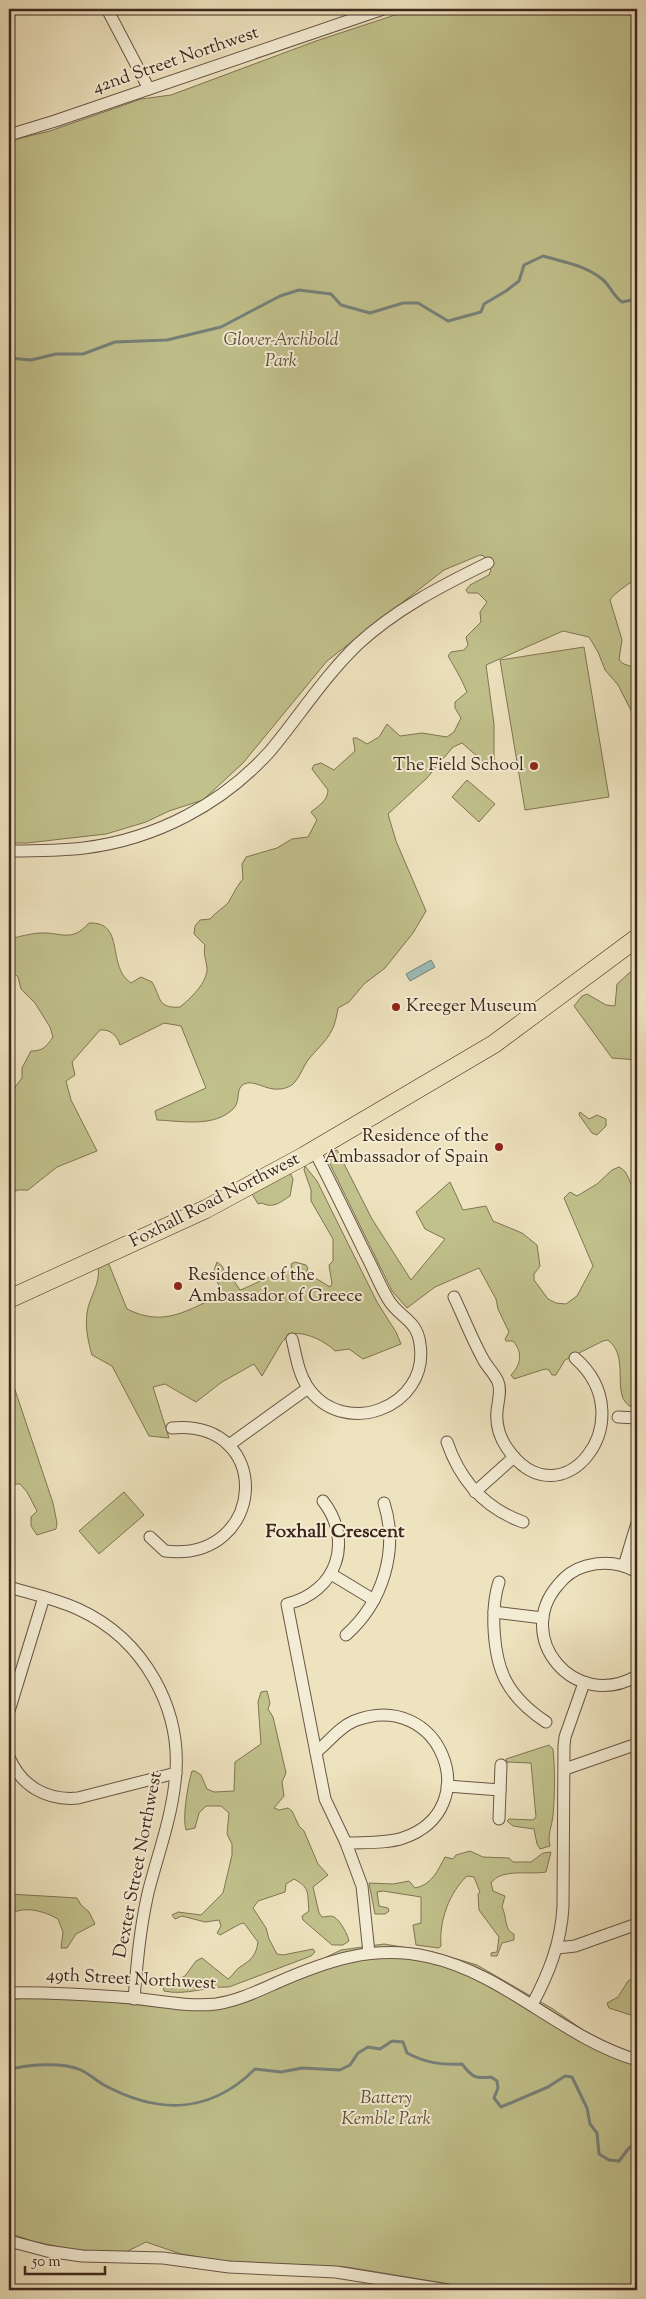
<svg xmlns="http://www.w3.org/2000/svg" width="646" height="2299" viewBox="0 0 646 2299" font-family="'Sorts Mill Goudy',serif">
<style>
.green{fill:#c1c18c;stroke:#807454}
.water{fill:#9cbdba;stroke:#76817b}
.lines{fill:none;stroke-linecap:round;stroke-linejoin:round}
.stream{stroke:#76817b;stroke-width:3}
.minor-casing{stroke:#6a5545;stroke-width:13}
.primary-casing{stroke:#3e261c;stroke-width:19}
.minor{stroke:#f4edd5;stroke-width:11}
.primary{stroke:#eee3bf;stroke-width:18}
.poi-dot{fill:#8f2418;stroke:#f4edd5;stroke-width:2}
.labels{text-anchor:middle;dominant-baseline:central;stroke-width:4;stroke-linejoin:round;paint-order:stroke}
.street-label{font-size:18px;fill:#3e261c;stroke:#f4edd5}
.park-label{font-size:18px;font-style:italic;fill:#5f4d38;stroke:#f4edd5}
.poi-label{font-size:18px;fill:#3e261c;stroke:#f4edd5;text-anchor:end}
.neighbourhood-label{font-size:19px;font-weight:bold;fill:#3e261c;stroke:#f4edd5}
</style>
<rect width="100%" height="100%" fill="#eee3bf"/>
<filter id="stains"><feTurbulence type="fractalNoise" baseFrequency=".004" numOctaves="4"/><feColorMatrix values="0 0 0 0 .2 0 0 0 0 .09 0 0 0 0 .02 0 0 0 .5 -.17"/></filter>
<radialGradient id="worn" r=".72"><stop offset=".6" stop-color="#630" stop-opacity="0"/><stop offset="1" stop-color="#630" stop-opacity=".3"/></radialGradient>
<g class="green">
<path d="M413 9H637V578C630 583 613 594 610 600L622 640 619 659C623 667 630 663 635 670 640 676 637 711 637 722L618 685 605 670 598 652 589 637 563 631 486 665 494 724V771L462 743 453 747 427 778 388 814 396 841 426 911 413 933 385 968 364 984 349 1002 338 1008C337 1015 335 1024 332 1030 326 1042 316 1050 308 1060 303 1067 300 1077 294 1083 292 1086 284 1089 280 1089 266 1091 254 1079 244 1084 235 1089 241 1100 234 1108 215 1128 182 1121 157 1120L155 1111 206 1088 181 1026 164 1023 120 1045C117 1035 110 1029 100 1030L72 1062 75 1075 66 1081 71 1100 97 1151 57 1167 28 1190H18L9 1194V1095L22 1078V1068L31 1051C43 1051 46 1047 53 1037L50 1027 35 1003 21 989 18 977 9 968V940C14 937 35 933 40 933 62 932 71 943 89 923 126 921 106 967 131 983L141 977 152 982C161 997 157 1009 180 1007 190 999 208 982 207 968 206 959 203 954 205 945L194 934 195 926 200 920 210 919C215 913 223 908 228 903 233 895 236 887 243 879L242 864 246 857 277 848 292 839 308 837 317 820 311 812C318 806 328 801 328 790L312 769 314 765 321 763 334 770 355 751 353 738H357L367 744 379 737 387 724 400 736 422 733 447 737 454 732 461 718 455 708V702L467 692C461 678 455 668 448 656L451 652 464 650 468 645 466 637 481 622 480 612 487 602 478 593H468L466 590 470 585 489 575 491 570 484 556 480 555 444 570 327 661 243 763 203 800 169 811 146 822 106 834 27 843H9V141L50 131 141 99 171 95 316 41Z"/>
<polygon points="584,647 609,797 525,810 500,660"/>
<polygon points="467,780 495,804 479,822 452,797"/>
<polygon points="637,966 637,1060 612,1058 574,1006 582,996 587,994 606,1005 615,1006 617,984"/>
<polygon points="580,1112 589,1119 597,1115 606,1119 606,1126 597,1135 592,1133 579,1115"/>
<path d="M337 1150 372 1219 411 1280 445 1239 425 1229 416 1212 450 1182 463 1210 486 1206 493 1221 522 1233 537 1245 540 1266 534 1274V1280L548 1299 556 1303 566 1304 577 1296 593 1266 564 1198 570 1192 577 1196 597 1184 612 1170 619 1167C630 1172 628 1185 637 1192V1409C606 1402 633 1359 608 1340L603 1341 565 1360 556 1375H552L549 1370 545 1369 514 1379 511 1375C521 1365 523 1352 513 1341H506L505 1339 509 1332 498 1309 496 1299 479 1268 435 1287 407 1308 392 1291 328 1160 331 1153Z"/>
<path d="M305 1166 317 1181 377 1302 396 1332 401 1344 363 1359 349 1349 335 1351C325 1341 305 1331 290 1334L282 1342 262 1376 254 1364 222 1382 196 1402 165 1384 153 1387 169 1438 149 1436 112 1366 92 1355C88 1341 85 1327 87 1313 89 1297 101 1284 98 1267L108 1262 127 1309C165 1328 187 1310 223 1294L213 1273 217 1262 222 1266 228 1279 234 1281 240 1290C252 1286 279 1270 289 1272L292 1270 291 1264 295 1262 306 1265 308 1268 305 1276 307 1279H317L330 1287 332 1284 329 1265 333 1261V1239L311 1201V1190L304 1170Z"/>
<path d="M290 1173 293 1179 290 1196C281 1202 273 1209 262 1203L258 1204 252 1194 253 1192Z"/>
<polygon points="9,1363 13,1384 53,1503 57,1523 56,1529 37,1535 31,1526 31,1517 37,1511 27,1492 20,1484 9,1484"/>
<polygon points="124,1492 144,1515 99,1554 79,1531"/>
<path d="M267 1691 270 1703 268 1709 273 1717 286 1773 282 1782 284 1796 274 1808 279 1810 288 1808 292 1811 299 1826 304 1831 318 1864 328 1875 313 1887 319 1913 322 1917C326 1917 331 1915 334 1917 340 1920 348 1935 349 1941L343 1945H332L303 1920 302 1916 309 1911C307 1894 311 1888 294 1879L286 1884 285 1892 258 1901 253 1908 266 1928 269 1939 277 1954 283 1955 313 1949 315 1952 311 1956 229 1987C207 1986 186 1996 164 1991L163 1986 185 1976 196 1961 202 1958 228 1979C233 1976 235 1970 240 1967 251 1960 256 1956 258 1942L244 1923 240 1924 220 1935 217 1933 221 1926 219 1920 205 1922 182 1916 175 1919 172 1915 178 1912 201 1915 223 1893 232 1855V1844L227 1834 229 1813 221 1806H206L199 1813 195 1828 186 1830C182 1817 188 1784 192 1771H195L201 1775 207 1789 214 1792 234 1791 235 1762 261 1744 258 1702 261 1692Z"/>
<path d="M549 1745 553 1749C555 1770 555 1794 553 1815 552 1827 547 1834 550 1846L540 1849 537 1844 534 1829 513 1826 507 1821 509 1819 533 1820 536 1817 531 1763 507 1762 506 1759Z"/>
<path d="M470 1851 483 1857 509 1858 513 1862H531L543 1853 551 1852 546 1872C530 1875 501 1868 491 1883L493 1891 505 1896 502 1907C507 1916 504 1931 514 1934V1940L502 1943 497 1956H491V1953L497 1952 499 1937 479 1910 478 1894 480 1892 474 1877 467 1876C449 1893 439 1921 441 1946L439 1948 416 1945 413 1925 421 1923V1897L383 1891 377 1892 379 1906 388 1908 389 1911 385 1914H375L369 1883 393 1884 409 1881 415 1888C432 1885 438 1870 445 1857L453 1859 456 1855Z"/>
<path d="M9 1894 77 1898 81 1905 89 1912 95 1924 76 1934 67 1948H61L63 1932 58 1919C44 1911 23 1905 9 1915Z"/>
<polygon points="384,1944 433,1952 477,1965 553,2009 583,2030 637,2058 637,2290 485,2290 347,2267 223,2261 181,2254 146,2242 126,2252 74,2250 32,2241 9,2233 9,2000 48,1995 159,2007 227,2005 341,1950"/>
<polygon points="632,1979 637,1981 637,2017 609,2008 607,2003 618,1997 628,1981"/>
</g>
<polygon class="water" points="431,960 435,967 410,981 406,974"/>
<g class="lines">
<g class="stream">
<path d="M9 358 31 360 56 354H83L115 342 167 340 221 327 280 296 299 290 331 294 341 305 370 313 403 303H418L448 321 481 312 484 304 506 291 519 281 524 265 543 256C563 262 585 265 602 279 610 285 613 296 622 302L637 299"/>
<path d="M9 2070C27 2064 63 2062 81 2070 89 2074 96 2080 104 2085 158 2114 209 2115 255 2069L281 2072 302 2068 340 2070 350 2065 358 2053 368 2047 380 2049 392 2041 403 2042 407 2053C426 2063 441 2065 462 2064 472 2077 475 2079 491 2077L497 2081 498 2088 494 2098 501 2107 548 2087 565 2076 572 2077 587 2108 590 2124 597 2133 599 2154 609 2160 619 2161 629 2148 637 2143"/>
</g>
<g class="minor-casing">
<g id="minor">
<polyline points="107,9 149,89"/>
<polyline points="9,135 55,121 383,9"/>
<path d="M9 851C34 851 59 851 84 848 156 839 223 804 271 750 300 715 324 677 357 645 396 609 441 586 488 563"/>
<path d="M454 1297C464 1318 472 1339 483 1359 487 1367 495 1374 498 1382 501 1389 499 1396 498 1404 495 1419 498 1435 507 1448 560 1526 646 1420 575 1358"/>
<path d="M292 1339C296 1355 298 1372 307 1386 342 1440 430 1408 420 1344 417 1319 399 1318 388 1299 380 1286 374 1270 366 1255 349 1220 332 1185 314 1150"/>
<polyline points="618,1417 637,1418"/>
<path d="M447 1442C460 1480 484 1508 523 1522"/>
<polyline points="229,1445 308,1388"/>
<polyline points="475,1492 514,1457"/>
<path d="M323 1501C354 1541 337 1592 287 1604L325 1799 346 1843 362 1886 369 1953"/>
<path d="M150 1537 165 1551C267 1563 275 1419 172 1428"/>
<polyline points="624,1566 637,1523"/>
<path d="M637 1572C621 1563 604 1561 586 1566 575 1569 565 1576 558 1585 513 1637 574 1712 637 1676"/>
<polyline points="331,1574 374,1600"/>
<path d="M499 1582C490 1609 493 1657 506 1681 515 1698 531 1712 546 1722"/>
<path d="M9 1587C32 1594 56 1599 78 1609 144 1639 184 1710 175 1782 171 1820 157 1857 148 1893 140 1928 137 1963 134 1999"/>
<polyline points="494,1612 543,1618"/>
<path d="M346 1635C383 1602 399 1550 384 1503"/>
<polyline points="9,1711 44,1597"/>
<path d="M316 1752C329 1742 338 1728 354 1721 440 1687 488 1809 403 1838 385 1844 364 1842 346 1843"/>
<path d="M9 1757C21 1786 47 1801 78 1798L176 1773"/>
<polyline points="565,1769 637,1744"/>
<polyline points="447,1786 500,1790"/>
<polyline points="499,1819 501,1765"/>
<polyline points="557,1948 575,1946 637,1924"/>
<path d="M9 1993C50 1992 92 1995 133 1998 160 2001 188 2007 216 2004 237 2001 256 1992 276 1983 326 1961 374 1944 429 1957 506 1974 562 2038 637 2060"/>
<path d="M532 2005C549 1973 561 1943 563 1907L564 1746 565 1737 584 1683"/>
<polyline points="9,2241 47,2251 82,2256 163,2258 229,2267 336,2272 447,2290"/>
</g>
</g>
<g class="primary-casing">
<polyline id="primary" points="9,1299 206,1209 304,1156 494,1044 637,938"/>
</g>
<use href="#minor" class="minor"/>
<use href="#primary" class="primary"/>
</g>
<g class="poi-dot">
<circle cx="534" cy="766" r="5"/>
<circle cx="396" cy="1007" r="5"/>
<circle cx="499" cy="1147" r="5"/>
<circle cx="178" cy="1286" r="5"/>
</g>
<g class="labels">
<g class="street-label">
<text transform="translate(176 61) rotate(-19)">42nd Street Northwest</text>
<text transform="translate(215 1201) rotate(-27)">Foxhall Road Northwest</text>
<text transform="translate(139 1865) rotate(-79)">Dexter Street Northwest</text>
<text transform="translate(131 1980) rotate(3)">49th Street Northwest</text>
</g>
<g class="park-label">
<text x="281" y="341">Glover-Archbold<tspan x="281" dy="21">Park</tspan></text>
<text x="386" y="2099">Battery<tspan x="386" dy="21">Kemble Park</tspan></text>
</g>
<g class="poi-label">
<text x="524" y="766">The Field School</text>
<text x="406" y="1007" text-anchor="start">Kreeger Museum</text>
<text x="489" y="1137">Residence of the<tspan x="489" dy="21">Ambassador of Spain</tspan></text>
<text x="188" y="1276" text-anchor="start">Residence of the<tspan x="188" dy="21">Ambassador of Greece</tspan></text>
</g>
<g class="neighbourhood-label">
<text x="335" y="1532">Foxhall Crescent</text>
</g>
</g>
<rect width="646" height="2299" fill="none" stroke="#eee3bf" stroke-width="30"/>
<rect x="10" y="10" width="626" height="2279" fill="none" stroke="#3e261c" stroke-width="2.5"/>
<rect x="15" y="15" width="616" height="2269" fill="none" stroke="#3e261c"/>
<path d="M25 2266v8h80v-8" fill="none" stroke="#3e261c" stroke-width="2.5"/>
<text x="32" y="2266" font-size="15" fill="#3e261c" stroke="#f4edd5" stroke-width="4" paint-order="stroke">50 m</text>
<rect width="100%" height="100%" filter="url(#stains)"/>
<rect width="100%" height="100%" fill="url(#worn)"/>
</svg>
